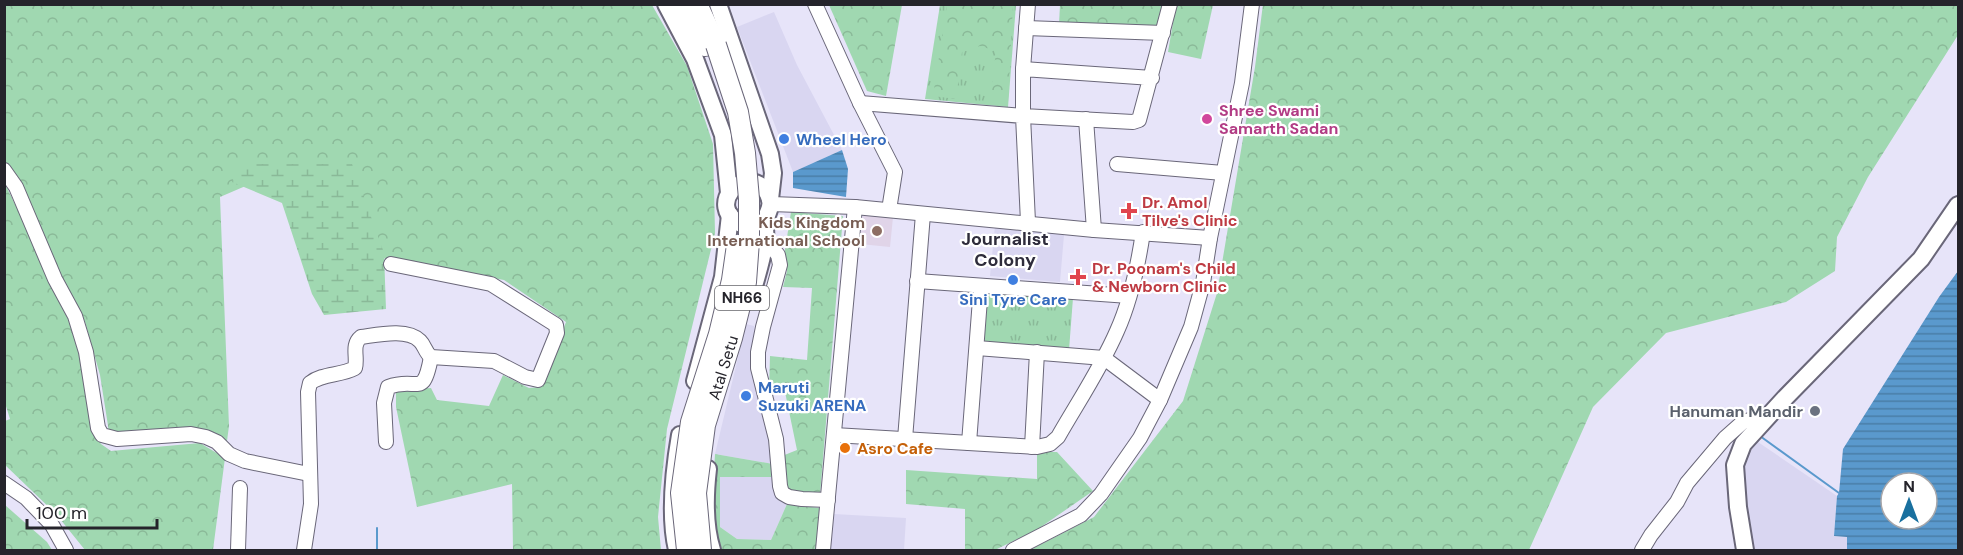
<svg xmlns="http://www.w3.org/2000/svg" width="1963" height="555" viewBox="0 0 1963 555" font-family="'DM Sans',sans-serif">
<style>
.built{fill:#d9d6f1}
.education{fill:#e0d4e8}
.grass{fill:url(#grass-tufts)}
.forest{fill:url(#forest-crowns)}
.wetland{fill:url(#wetland-marsh)}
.water{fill:url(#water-rules);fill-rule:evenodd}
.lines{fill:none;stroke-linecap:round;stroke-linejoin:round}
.stream{stroke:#5a99cd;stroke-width:2}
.minor-casing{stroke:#6a6779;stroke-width:16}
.major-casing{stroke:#6a6779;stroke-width:20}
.highway-casing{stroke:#6a6779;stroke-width:22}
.minor{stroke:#fff;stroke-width:14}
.major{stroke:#fff;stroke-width:16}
.highway{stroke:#fff;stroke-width:20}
.highway-bridge-casing{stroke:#6a6779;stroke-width:22;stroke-linecap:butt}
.highway-bridge{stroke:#fff;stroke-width:20}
.hotel-dot{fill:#d1479c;stroke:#fff;stroke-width:2}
.shop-dot{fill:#3f7fe0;stroke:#fff;stroke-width:2}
.health-dot{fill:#e0444e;stroke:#fff;stroke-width:2}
.education-dot{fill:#8d6e63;stroke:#fff;stroke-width:2}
.worship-dot{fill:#6b7280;stroke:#fff;stroke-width:2}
.food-dot{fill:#e8710a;stroke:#fff;stroke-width:2}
.labels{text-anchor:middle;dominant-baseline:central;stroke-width:4.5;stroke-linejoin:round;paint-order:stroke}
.shield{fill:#fff;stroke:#66666b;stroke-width:1.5}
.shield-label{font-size:15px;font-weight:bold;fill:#25242b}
.hotel-label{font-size:16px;font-weight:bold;fill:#b23c85;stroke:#fff;text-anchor:start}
.shop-label{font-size:16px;font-weight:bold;fill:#366cbe;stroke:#fff;text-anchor:start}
.health-label{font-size:16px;font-weight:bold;fill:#be3a42;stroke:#fff;text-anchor:start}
.education-label{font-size:16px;font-weight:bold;fill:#785e54;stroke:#fff;text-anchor:end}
.street-label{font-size:16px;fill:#25242b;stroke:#fff}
.worship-label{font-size:16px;font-weight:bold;fill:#5b616d;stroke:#fff;text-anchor:end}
.food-label{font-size:16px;font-weight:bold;fill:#c56008;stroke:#fff;text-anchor:start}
.neighbourhood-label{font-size:18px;font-weight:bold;fill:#2e2c3b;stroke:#fff}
</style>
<defs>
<pattern id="grass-tufts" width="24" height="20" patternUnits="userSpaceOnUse" patternTransform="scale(1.5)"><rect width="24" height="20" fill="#a0d8b1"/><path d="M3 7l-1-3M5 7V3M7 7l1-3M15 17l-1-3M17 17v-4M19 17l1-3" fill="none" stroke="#8ab998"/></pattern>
<pattern id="forest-crowns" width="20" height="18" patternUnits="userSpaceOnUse" patternTransform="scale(1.5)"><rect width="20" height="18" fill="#a0d8b1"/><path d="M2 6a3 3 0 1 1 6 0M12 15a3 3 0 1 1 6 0" fill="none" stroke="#8ab998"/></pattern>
<pattern id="wetland-marsh" width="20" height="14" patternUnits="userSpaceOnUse" patternTransform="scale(1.5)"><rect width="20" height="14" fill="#a0d8b1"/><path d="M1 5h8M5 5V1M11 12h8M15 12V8" fill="none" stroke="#8ab998"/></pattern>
<pattern id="water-rules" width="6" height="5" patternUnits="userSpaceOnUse" patternTransform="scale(1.5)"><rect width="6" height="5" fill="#5a99cd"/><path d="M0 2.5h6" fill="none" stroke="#4a7da7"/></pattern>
</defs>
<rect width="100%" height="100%" fill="#e7e4f9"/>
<g class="built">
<polygon points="774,12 797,65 842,150 793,172 737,27"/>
<polygon points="995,226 1064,235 1060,282 990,276"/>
<polygon points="746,324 754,326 753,364 771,428 773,464 715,454"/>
<polygon points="1752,438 1837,496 1834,536 1847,537 1847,550 1753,550 1742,470"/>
<polygon points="720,477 771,477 778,495 787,504 771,540 737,539 720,527"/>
<polygon points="834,514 906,518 904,550 831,550"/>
</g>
<polygon class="education" points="863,214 893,217 890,247 860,244"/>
<g class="grass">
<polygon points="940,5 1016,5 1008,107 925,99"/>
<polygon points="988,292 1073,298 1069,350 984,343"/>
</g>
<g class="forest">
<polygon points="1263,4 1958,4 1958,35 1868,177 1837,237 1835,271 1786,302 1666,333 1593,407 1529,550 1030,550 1094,517 1183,401 1217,293 1255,67"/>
<polygon points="5,5 652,5 687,66 713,144 715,233 667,429 658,517 661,550 513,550 512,484 417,507 396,407 396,390 431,388 437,400 489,406 503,375 529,388 540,387 566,322 504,280 385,259 326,193 257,181 220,197 229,426 227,441 213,433 109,432 100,375 85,322 5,164"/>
<polygon points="829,5 902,5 886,96 867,91"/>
<polygon points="947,5 1013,5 1008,101 990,100 996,51 980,46 962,52 956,99 933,96"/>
<polygon points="1060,5 1162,5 1159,27 1059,24"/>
<polygon points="1176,5 1213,5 1201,59 1168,52"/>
<polygon points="5,184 71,317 84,356 97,437 101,444 111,451 200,443 225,458 213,550 85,550 56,514 5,465 5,421 10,419 5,403"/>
<polygon points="791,212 843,216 820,495 799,494 787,488 782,456 797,450 785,392 769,391 770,356 807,360 812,288 783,287 787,271 784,256"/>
<polygon points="1037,452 1057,452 1093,491 1038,529 995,550 965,550 965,509 906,504 906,470 1037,479"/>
<path d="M715 454 773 464 771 477H720V527L737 539 771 540 787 504 819 508 818 550H722C712 519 713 487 715 454Z"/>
<polygon points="5,505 47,542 52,550 5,550"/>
</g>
<polygon class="wetland" points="240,164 352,164 384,253 386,309 324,315 312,294 282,203 232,182"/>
<g class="water">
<polygon points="842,150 848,169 846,197 793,188 793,172"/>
<path d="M1958 271V550H1847V537L1834 536 1837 496 1839 493 1843 449 1939 297ZM1891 483H1927V519H1891Z"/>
</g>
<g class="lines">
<g class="stream">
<polyline points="1760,436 1839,493"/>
<polyline points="377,550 377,528"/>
</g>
<g class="minor-casing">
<g id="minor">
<polyline points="815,4 860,103 895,172 889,210"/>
<polyline points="1026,28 1163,33"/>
<polyline points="1023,69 1028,4"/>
<polyline points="1152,78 1023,69 1023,116 1133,122 1139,120 1170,4"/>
<polyline points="860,103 1023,116 1028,222"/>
<polyline points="1086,119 1094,230"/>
<polyline points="1117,164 1223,173"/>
<polyline points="4,170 16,187 55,279 75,316 86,352 98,428 102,435 117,439 191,434 206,437 217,442 229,454 245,461 309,474"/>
<polyline points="771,204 855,207 1094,230 1210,238"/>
<polyline points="765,239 778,255 780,265 763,327 758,352 758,368 776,439 780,486 782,493 789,497 802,499 828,500"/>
<polyline points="917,281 1129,296"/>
<polyline points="977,348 1104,358 1160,400"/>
<path d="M834 435 1037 447 1050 444 1058 437C1078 402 1101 368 1117 331 1131 300 1138 266 1143 232"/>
<polyline points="905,439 923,214"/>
<path d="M386 442 384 403 388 387C418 376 423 400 431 357"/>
<polyline points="969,443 981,286"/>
<polyline points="1032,447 1037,352"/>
<polyline points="4,483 26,498 52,525 66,550"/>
<polyline points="238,550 240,488"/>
<path d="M304 550 311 504 308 392 310 383C323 373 340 376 355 368 358 357 351 345 361 337 377 335 407 328 420 341 425 346 425 352 431 357L494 361 525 377 538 380 557 333 556 325 491 284 391 264"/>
<polyline points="823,550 855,207"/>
<polyline points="1013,550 1081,515 1101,494 1140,438 1160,400 1191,327 1203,283 1210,238 1242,83 1252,4"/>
<polyline points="1642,550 1651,535 1677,502 1687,483 1725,438 1743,422 1750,420 1759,425"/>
</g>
</g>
<g class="major-casing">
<g id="major">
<polyline points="666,4 695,59 723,135 729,193"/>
<polyline points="718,4 770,154 773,173 770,199"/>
<path d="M750 299C756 280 762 260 765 241 766 233 764 225 766 218 768 211 772 207 770 200 769 191 761 184 752 182 744 181 736 185 731 191 714 213 745 238 766 217"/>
<polyline points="695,381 723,277 730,215"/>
<path d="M708 469C705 495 704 525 712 550"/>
<path d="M677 550C669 516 674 470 680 435"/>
<polyline points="1745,550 1738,507 1735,465 1743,444 1785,398 1921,259 1958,205"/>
</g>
</g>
<g class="highway-casing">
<g id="highway">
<polyline points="679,4 705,46"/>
<polyline points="697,4 716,45"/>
</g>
</g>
<use href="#minor" class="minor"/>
<use href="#major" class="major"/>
<use href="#highway" class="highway"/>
<g class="highway-bridge-casing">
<g id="highway-bridge">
<polyline points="687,550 681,493 691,422 719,334 732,280 737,245"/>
<path id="s1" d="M701 550 696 493 705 425 732 338 746 282 749 241V199L745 153 738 112 716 45"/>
</g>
</g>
<use href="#highway-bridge" class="highway-bridge"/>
</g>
<circle class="hotel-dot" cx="1207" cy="119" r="6"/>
<g class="shop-dot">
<circle cx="784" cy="139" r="6"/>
<circle cx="1013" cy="280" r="6"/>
<circle cx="746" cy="396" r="6"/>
</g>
<g class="health-dot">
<path d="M1126 202h6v6h6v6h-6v6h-6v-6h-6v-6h6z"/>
<path d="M1075 268h6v6h6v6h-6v6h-6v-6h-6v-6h6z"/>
</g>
<circle class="education-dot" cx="877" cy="231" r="6"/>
<circle class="worship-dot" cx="1815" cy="411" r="6"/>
<circle class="food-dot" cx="845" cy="448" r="6"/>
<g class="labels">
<rect class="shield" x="715" y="286" width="54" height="24" rx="4.5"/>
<g class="shield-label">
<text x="742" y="298">NH66</text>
</g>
<g class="hotel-label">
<text x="1219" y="110">Shree Swami<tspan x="1219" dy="18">Samarth Sadan</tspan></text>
</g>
<g class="shop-label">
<text x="796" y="139">Wheel Hero</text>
<text x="1013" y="299" text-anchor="middle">Sini Tyre Care</text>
<text x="758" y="387">Maruti<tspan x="758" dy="18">Suzuki ARENA</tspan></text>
</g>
<g class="health-label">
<text x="1142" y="202">Dr. Amol<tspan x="1142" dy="18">Tilve's Clinic</tspan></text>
<text x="1092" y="268">Dr. Poonam's Child<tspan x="1092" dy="18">&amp; Newborn Clinic</tspan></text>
</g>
<g class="education-label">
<text x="865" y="222">Kids Kingdom<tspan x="865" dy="18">International School</tspan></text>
</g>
<g class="street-label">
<text stroke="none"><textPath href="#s1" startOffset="186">Atal Setu</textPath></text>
</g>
<g class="worship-label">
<text x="1803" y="411">Hanuman Mandir</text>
</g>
<g class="food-label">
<text x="857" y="448">Asro Cafe</text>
</g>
<g class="neighbourhood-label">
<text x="1005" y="239">Journalist<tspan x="1005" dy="21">Colony</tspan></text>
</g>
</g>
<rect width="1963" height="555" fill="none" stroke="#25242b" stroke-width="12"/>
<g transform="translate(1909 501)"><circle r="28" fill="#ffffff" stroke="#a8a7aa" stroke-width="1.5"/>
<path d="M0-4.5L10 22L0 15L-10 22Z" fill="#19709f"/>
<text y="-9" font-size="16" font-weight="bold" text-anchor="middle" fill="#25242b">N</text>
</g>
<path d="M27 519v9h130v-9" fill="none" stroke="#25242b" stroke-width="3"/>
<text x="36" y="519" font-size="18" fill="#25242b" stroke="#ffffff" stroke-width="4.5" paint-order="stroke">100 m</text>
</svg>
